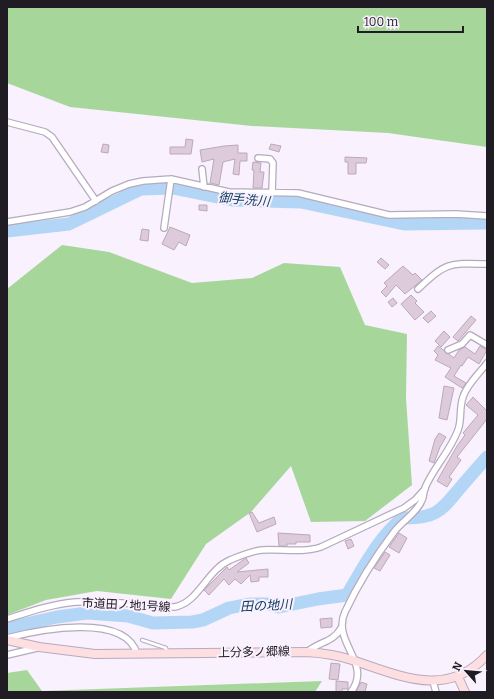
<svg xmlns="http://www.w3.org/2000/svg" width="494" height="699" viewBox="0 0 494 699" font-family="Bitter,'Noto Sans JP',serif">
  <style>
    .forest { fill: #a7d69b }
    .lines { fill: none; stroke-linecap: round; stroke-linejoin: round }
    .river { stroke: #b4d6f6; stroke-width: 13 }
    .building { fill: #ddcadb; stroke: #bba9ba }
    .lane-casing { stroke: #b6aabe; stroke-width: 4.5 }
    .street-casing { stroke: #b6aabe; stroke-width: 8 }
    .secondary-casing { stroke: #b6aabe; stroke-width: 10 }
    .lane { stroke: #fff; stroke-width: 2.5 }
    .street { stroke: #fff; stroke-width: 5.5 }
    .secondary { stroke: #fedfe1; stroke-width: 8 }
    .labels { text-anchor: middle; stroke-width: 4; stroke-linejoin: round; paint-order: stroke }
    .street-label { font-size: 12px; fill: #201c23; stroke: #f9f1fe }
    .water-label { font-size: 13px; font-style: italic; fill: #133e60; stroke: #f9f1fe }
  </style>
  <rect width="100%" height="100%" fill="#f9f1fe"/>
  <path class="forest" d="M7 7H487V147L388 133 252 126 70 107 7 83Z
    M62 245 109 252 192 283 252 278 284 263 340 267 365 325 407 334 406 398 412 485 365 521 311 522 291 466 251 512 206 544 171 599 97 591 46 600 7 615V289Z
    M27 670 42 691 322 681 315 692H7V673Z"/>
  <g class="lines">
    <path class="river" d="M7 231 69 224 141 189 173 188 232 200 301 202 404 224 487 223
      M7 628 57 617 87 613 128 616 153 623 192 622 203 620 229 608 249 604H268L279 607 318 599 347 595C362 570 380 535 403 518 441 519 443 507 466 481 473 473 480 465 487 457"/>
  </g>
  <path class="building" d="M186 139 193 140 191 154H170V147H185Z
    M103 144 109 145 108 153 101 152Z
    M271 144 281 146 279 152 269 149Z
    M238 145V153H247V161H240L239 175 233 174 235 159 223 162 219 185 210 183 214 159 202 162 200 150 224 146Z
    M345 157 367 158 366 163H356V174H348V162H345Z
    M253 162 261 163 260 172H264L262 188H253L254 170H252Z
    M199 205H207V211L199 210Z
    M170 227 190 235 186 246 179 242 174 250 162 244Z
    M142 229 149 230 148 241 140 240Z
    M381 258 389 265 385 269 377 262Z
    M403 266 413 275 415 273 422 280 405 294 396 285 386 297 381 292 387 286 384 283Z
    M411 295 417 301 415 303 424 312 415 320 401 304Z
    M393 298 397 303 392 307 388 302Z
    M431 311 436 316 428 323 423 318Z
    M471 316 476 320 458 341 453 337Z
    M444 331 450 337 441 347 435 341Z
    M438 346 454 358 459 350 465 347 475 354 480 346 487 350 479 364 468 357 462 366 461 365 454 376 466 383 462 388 445 377 451 368 435 360 438 355 434 351Z
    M444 386 454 388 447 420 439 418Z
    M473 397 487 411V419L457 457 461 460 449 477 452 479 447 487 437 481 457 446 465 435 463 433 478 415 466 405Z
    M439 433 446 437 440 447 434 463 429 461 435 439Z
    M252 512 259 523 274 517 276 524 257 532 249 513Z
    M278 533 310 535V542H296V544H287V546H279Z
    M399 533 407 538 399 553 389 547Z
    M351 539 354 546 348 549 345 541Z
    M385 552 390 555 380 571 374 568Z
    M246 558 249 563 237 572 268 569V577H259V581L251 582 250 575 241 584 235 579 229 585 224 579 209 595 204 590 227 567 229 570Z
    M332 618V627L321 628 320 619Z
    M331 663 340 664 338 680 329 679Z
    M336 681 348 682V689H342V692H336Z
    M361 682 367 684 365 692H356Z"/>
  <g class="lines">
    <g class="lane-casing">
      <path id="lane" d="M142 640 166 648 167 652"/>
    </g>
    <g class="street-casing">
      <path id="street" d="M7 122 45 132 52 137 96 201
        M258 158 270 159 273 163 272 192
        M202 169 204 187
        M7 222 70 212 85 207 112 191 129 184 143 181 171 179 229 192 298 193 389 215 456 214 487 216
        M164 228 171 179
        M418 289C447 262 448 263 487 264
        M448 350 462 344 470 335 487 345
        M7 619C29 612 52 604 76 602 108 600 142 605 175 607 199 602 207 570 230 560 240 556 251 551 262 550 281 549 303 553 321 547L404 508 415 500 425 489
        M7 638C38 630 125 612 137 654
        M307 652C318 642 334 642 341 628
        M7 655 37 648
        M434 685 436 692
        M351 692C373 663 331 642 345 612 358 584 375 557 394 532 402 521 417 513 422 500 424 497 423 492 425 488 433 468 450 452 458 430 462 420 459 408 463 397 467 384 479 374 487 363"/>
    </g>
    <g class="secondary-casing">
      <path id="secondary" d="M7 640 39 647 95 654 307 652C322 653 337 655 352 660 401 676 447 699 487 655
        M459 679 465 692"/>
    </g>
    <use href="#lane" class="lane"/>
    <use href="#street" class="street"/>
    <use href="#secondary" class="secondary"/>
  </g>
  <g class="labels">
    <g class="street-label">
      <text transform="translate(126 605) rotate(3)" y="4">市道田ノ地1号線</text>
      <text transform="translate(254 652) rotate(-1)" y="4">上分多ノ郷線</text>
    </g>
    <g class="water-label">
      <text transform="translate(244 199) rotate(5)" y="5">御手洗川</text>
      <text transform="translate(266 605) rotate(-3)" y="5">田の地川</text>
    </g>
  </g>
  <rect width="494" height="699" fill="none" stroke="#201c23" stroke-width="16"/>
  <g transform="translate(466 671) rotate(297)" stroke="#f9f1fe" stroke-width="3" paint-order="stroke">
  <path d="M0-3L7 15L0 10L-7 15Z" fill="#201c23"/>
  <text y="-6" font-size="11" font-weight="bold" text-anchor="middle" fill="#201c23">N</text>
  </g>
  <path d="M358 26v6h105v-6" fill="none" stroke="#201c23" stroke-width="2"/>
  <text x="364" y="26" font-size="12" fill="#201c23" stroke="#f9f1fe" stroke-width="3" paint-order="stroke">100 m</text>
</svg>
